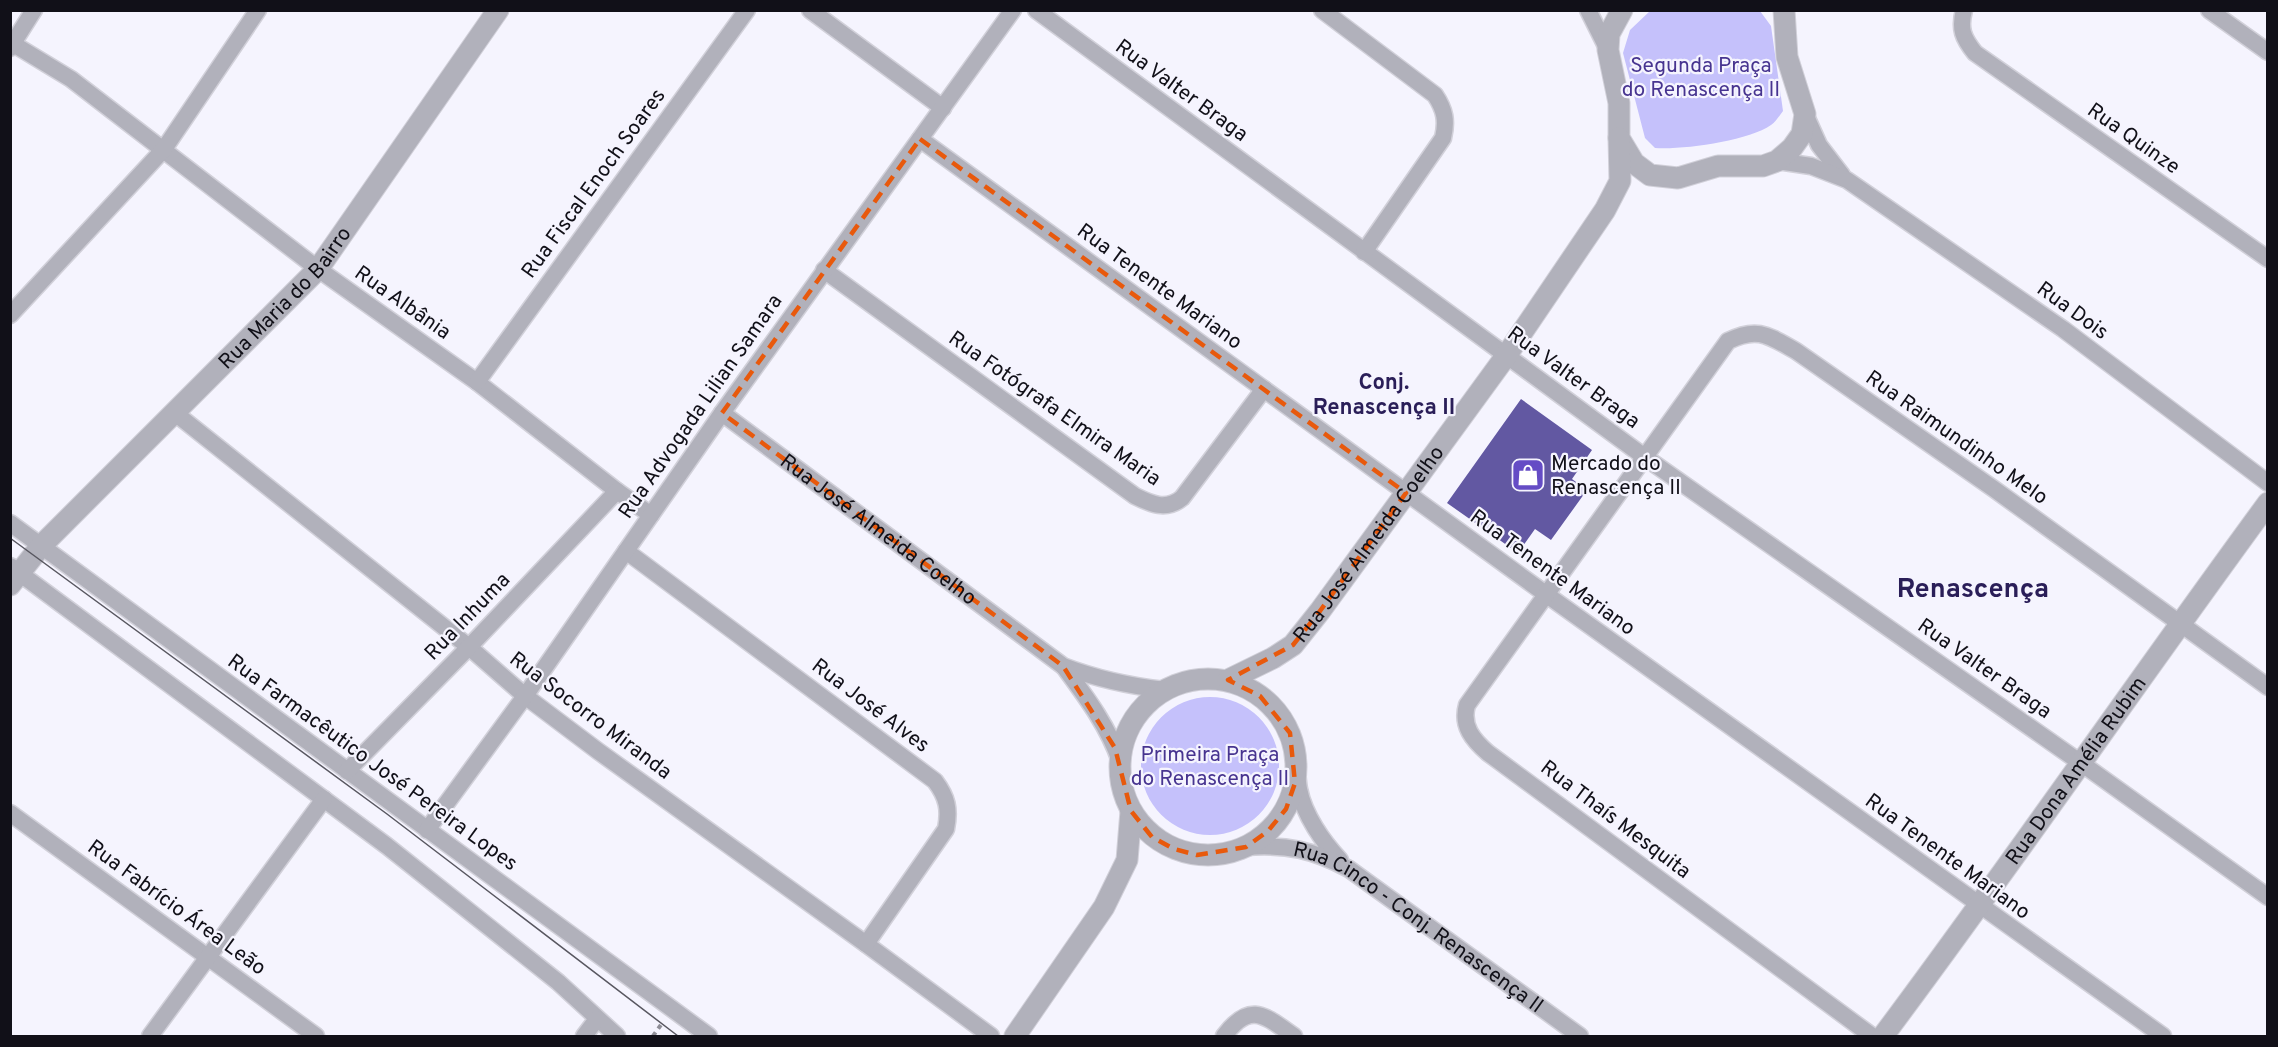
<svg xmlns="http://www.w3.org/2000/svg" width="2278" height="1047" viewBox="0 0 2278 1047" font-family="Overpass,sans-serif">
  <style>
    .green { fill: #c5c1fb }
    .building { fill: #6258a2 }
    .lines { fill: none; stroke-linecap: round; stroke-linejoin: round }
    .minor-casing { stroke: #d1d0d9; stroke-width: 19 }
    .tertiary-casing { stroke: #d1d0d9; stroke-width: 23 }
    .path { stroke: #8f8e97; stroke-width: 4; stroke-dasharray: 4.5 4.5; stroke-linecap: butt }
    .minor { stroke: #b1b1bb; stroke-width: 16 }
    .tertiary { stroke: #b1b1bb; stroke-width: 21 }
    .tram { stroke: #585760; stroke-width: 1.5 }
    .marked { fill: none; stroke: #e8590c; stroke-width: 4.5; stroke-dasharray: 12 8; stroke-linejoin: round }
    .labels { text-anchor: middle; stroke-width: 4.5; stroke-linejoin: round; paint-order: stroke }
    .park-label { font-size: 21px; fill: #473490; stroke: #f5f4fe }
    .street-label { font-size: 21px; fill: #111018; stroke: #f5f4fe }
    .poi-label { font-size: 21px; fill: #111018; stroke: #f5f4fe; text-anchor: start }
    .neighbourhood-label { font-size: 22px; font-weight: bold; fill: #2a1e58; stroke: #f5f4fe }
    .district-label { font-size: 27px; font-weight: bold; fill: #2a1e58; stroke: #f5f4fe }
  </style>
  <rect width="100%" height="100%" fill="#f5f4fe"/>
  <path class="green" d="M1650 11H1760L1771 26 1783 111C1779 116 1776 122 1771 125 1748 141 1683 150 1655 148L1645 138 1623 53 1630 30Z
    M1141 766a69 69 0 1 1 138 0a69 69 0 1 1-138 0Z"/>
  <path class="building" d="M1521 399 1592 450 1572 479 1587 490 1551 540 1535 529 1518 553 1447 503Z"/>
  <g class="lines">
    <g class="minor-casing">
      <g id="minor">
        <path d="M810 10 943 108"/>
        <path d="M1036 10 1646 458 2081 763 2268 897"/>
        <path d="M1322 10 1435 95C1445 110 1447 121 1443 138L1364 252"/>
        <path d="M1588 10 1608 50"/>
        <path d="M1964 10C1959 29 1963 38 1975 53L2268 259"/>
        <path d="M2209 10 2268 52"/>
        <path d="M10 42 71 79 318 269 477 382 617 491 651 515"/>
        <path d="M10 48 34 10"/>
        <path d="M1805 114 1819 145 1842 175"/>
        <path d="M920 139 1547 595 2163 1036"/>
        <path d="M1777 161 1811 166 1847 180 2063 329 2268 483"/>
        <path d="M824 270 1135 496C1151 504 1166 511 1182 498L1264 389"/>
        <path d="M10 315 164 149 258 10"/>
        <path d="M477 382 747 10"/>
        <path d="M175 413 469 647 525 696 598 751 866 944 991 1036"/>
        <path id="s1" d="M722 413 1063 666C1097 679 1130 686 1165 690"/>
        <path d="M10 523 709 1036"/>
        <path d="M626 551 935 781C947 797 950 809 946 829L866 944"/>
        <path d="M10 566 387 846 558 982 617 1036"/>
        <path d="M1064 667C1086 697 1108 726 1120 761"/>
        <path d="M1296 756C1297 767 1297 778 1299 789 1304 815 1323 842 1340 860"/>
        <path d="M347 771 469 647 617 491"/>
        <path d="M10 813 316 1036"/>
        <path d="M427 830 525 696 722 413 1013 10"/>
        <path id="s2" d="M1246 847C1287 844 1313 850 1349 869L1580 1036"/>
        <path d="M150 1036 324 799"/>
        <path d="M584 1036 597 1019"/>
        <path d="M1224 1036C1250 1001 1264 1015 1294 1036"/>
        <path d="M1872 1036 1488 753C1473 740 1461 726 1467 705L1728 341C1758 326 1769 336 1796 351L1994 489 2268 687"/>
      </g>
    </g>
    <g class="tertiary-casing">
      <g id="tertiary">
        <path d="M1622 10 1609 34 1608 50 1619 103V138L1634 163 1650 175 1678 178 1718 166H1763L1777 161 1792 148 1802 134 1805 114 1787 57 1784 10"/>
        <path id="s3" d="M10 585 41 546 318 269 498 10"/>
        <circle cx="1208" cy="767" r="88"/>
        <path id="s4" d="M1228 680 1273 658 1293 645 1320 611 1506 356 1605 210 1620 181 1619 138"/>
        <path d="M1015 1036 1104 907 1127 860 1131 811"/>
        <path id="s5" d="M1883 1036C2014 861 2138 680 2268 503"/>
      </g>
    </g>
    <path class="path" d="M653 1036 663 1022"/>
    <use href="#minor" class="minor"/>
    <use href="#tertiary" class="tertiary"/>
    <path class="tram" d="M10 538 387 814 678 1036"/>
  </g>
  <path class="marked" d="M920 139 1406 493 1320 611 1293 645 1228 680 1260 696 1290 733 1295 783 1286 809 1268 831 1246 847 1197 855 1174 849 1152 837 1131 811 1115 748 1063 666 722 413Z"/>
  <defs>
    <g id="shop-square" transform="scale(1.725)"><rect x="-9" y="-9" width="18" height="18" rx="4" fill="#654cc5" stroke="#f5f4fe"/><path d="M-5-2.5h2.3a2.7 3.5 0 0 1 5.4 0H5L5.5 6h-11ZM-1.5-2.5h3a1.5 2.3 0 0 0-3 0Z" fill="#fff"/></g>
  </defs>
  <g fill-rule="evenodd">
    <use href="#shop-square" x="1528" y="475"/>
  </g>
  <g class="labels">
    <g class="park-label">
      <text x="1701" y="72">Segunda Praça<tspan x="1701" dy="24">do Renascença II</tspan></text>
      <text x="1210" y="761">Primeira Praça<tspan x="1210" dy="24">do Renascença II</tspan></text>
    </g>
    <g class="street-label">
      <text transform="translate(1182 90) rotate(36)" y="7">Rua Valter Braga</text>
      <text transform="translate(2134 138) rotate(35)" y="7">Rua Quinze</text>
      <text transform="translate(593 183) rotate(-54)" y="7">Rua Fiscal Enoch Soares</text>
      <text transform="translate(1160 286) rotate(36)" y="7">Rua Tenente Mariano</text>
      <text dy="7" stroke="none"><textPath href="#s3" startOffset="398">Rua Maria do Bairro</textPath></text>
      <text transform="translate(403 302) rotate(35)" y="7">Rua Albânia</text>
      <text transform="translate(2073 310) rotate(36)" y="7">Rua Dois</text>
      <text transform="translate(1574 377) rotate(36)" y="7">Rua Valter Braga</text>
      <text transform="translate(700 406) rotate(-55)" y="7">Rua Advogada Lilian Samara</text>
      <text transform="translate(1055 408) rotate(35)" y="7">Rua Fotógrafa Elmira Maria</text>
      <text transform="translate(1957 437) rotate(35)" y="7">Rua Raimundinho Melo</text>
      <text dy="7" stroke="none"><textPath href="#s1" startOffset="195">Rua José Almeida Coelho</textPath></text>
      <text dy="7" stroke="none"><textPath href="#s4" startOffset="200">Rua José Almeida Coelho</textPath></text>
      <text transform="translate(1553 572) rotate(36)" y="7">Rua Tenente Mariano</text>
      <text transform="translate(467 616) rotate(-46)" y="7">Rua Inhuma</text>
      <text transform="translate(1985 668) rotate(35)" y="7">Rua Valter Braga</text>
      <text transform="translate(871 705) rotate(37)" y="7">Rua José Alves</text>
      <text transform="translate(591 715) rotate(37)" y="7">Rua Socorro Miranda</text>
      <text transform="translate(373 762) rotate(36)" y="7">Rua Farmacêutico José Pereira Lopes</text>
      <text dy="7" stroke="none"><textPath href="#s5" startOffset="328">Rua Dona Amélia Rubim</textPath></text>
      <text transform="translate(1616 819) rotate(37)" y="7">Rua Thaís Mesquita</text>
      <text transform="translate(1948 856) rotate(36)" y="7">Rua Tenente Mariano</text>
      <text transform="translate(177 907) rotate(36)" y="7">Rua Fabrício Área Leão</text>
      <text dy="7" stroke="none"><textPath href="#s2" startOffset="196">Rua Cinco - Conj. Renascença II</textPath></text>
    </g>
    <g class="poi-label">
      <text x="1551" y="470">Mercado do<tspan x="1551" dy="24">Renascença II</tspan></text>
    </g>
    <g class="neighbourhood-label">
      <text x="1384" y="389">Conj.<tspan x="1384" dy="25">Renascença II</tspan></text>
    </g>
    <g class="district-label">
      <text x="1973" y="597">Renascença</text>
    </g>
  </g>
  <rect width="2278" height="1047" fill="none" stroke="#111018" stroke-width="24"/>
</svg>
